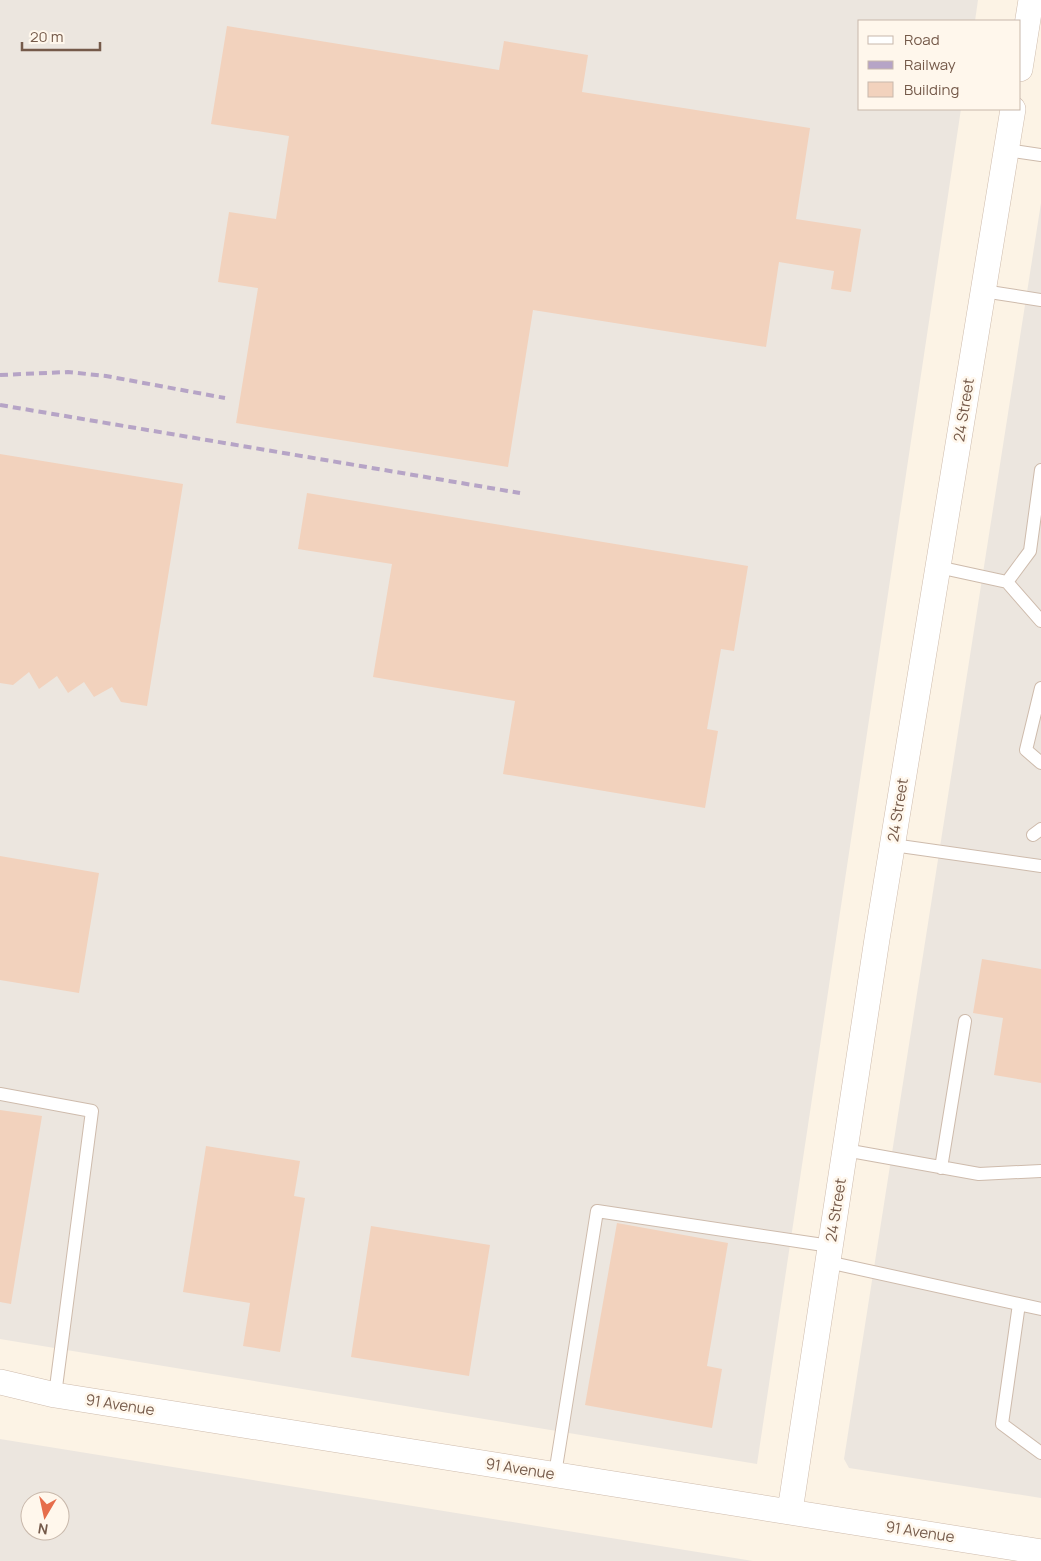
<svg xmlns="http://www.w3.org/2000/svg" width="1041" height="1561" viewBox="0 0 1041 1561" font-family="Manrope,sans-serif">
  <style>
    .industrial { fill: #ece6df; fill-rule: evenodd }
    .building { fill: #f2d2bd }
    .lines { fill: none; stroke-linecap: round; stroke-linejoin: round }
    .lane-casing { stroke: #cebbac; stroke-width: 14 }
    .street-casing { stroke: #cebbac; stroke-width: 26 }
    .lane { stroke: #fff; stroke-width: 12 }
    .street { stroke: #fff; stroke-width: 25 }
    .rail { stroke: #b6a4c6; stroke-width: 4; stroke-dasharray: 8 5; stroke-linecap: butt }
    .labels { text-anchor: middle; stroke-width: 5; stroke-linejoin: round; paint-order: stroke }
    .street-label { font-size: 15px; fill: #755a4a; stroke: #fff7ec }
  </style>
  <rect width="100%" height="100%" fill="#fcf3e5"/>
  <path class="industrial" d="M0 0H978L975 21H860V109H961L757 1464 0 1339Z
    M1041 203V1498L849 1468 844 1459Z
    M0 1439 753 1561H0ZM30 1501H60V1531H30Z"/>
  <path class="building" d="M227 26 499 70 504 41 588 55 582 92 810 128 796 219 861 229 851 292 831 289 834 271 779 262 766 347 533 310 508 467 236 423 258 288 218 282 229 212 276 219 289 136 211 124Z
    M0 454 183 484 147 706 121 702 112 687 94 697 84 682 68 693 57 676 39 689 29 672 13 685 0 683Z
    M307 493 748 566 734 651 721 649 707 729 718 731 705 808 503 774 515 701 373 677 392 564 298 549Z
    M0 856 99 873 79 993 0 980Z
    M982 959 1041 969V1083L994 1075 1003 1018 973 1013Z
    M0 1110 42 1116 11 1304 0 1302Z
    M206 1146 300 1161 294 1196 305 1198 280 1352 243 1346 250 1303 183 1292Z
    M617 1223 728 1243 707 1366 722 1369 712 1428 585 1405Z
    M371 1226 490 1245 469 1376 351 1357Z"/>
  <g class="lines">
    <g class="lane-casing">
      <path id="lane" d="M1007 150 1041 155
        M983 291 1041 300
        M938 567 1007 582 1041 621
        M1007 582 1030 551 1041 470
        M1041 688 1026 750 1041 763
        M1033 835 1041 829
        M893 845 1041 866
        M0 1094 92 1111 55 1395
        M845 1150 979 1174 1041 1171
        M941 1168 965 1021
        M828 1262 1041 1309
        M1019 1304 1002 1424 1041 1453
        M555 1474 597 1211 830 1246"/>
    </g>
    <g class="street-casing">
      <path id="street" d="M1020 69 1031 0
        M0 1382 55 1395 1041 1552
        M790 1511 877 939 1013 109"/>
    </g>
    <use href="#lane" class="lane"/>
    <use href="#street" class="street"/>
    <path class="rail" d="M0 375 68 372 106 376 225 398
      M0 405 520 493"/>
  </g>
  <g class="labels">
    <g class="street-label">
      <text transform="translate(964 410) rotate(-81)" y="5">24 Street</text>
      <text transform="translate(898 810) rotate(-81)" y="5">24 Street</text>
      <text transform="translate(836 1210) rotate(-81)" y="5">24 Street</text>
      <text transform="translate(120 1405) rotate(9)" y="5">91 Avenue</text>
      <text transform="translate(520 1469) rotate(9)" y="5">91 Avenue</text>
      <text transform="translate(920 1532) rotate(9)" y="5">91 Avenue</text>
    </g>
  </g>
  <rect x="858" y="20" width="162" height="90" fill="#fff7ec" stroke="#c8b8ab"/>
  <rect x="868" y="36" width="25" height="8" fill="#ffffff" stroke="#c8b8ab"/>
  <text x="904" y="45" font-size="15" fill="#755a4a">Road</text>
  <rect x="868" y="61" width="25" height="8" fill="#b6a4c6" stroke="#c8b8ab"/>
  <text x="904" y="70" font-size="15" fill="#755a4a">Railway</text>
  <rect x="868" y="82" width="25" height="15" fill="#f2d2bd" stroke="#c8b8ab"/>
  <text x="904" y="95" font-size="15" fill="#755a4a">Building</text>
  <g transform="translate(45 1516) rotate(189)"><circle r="24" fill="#fff7ec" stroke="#c8b8ab"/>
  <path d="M0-4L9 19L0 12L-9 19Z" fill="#e66d4b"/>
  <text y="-8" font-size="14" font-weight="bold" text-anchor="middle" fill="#755a4a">N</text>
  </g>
  <path d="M22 42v8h78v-8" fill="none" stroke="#755a4a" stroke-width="2.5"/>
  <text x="30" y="42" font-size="15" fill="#755a4a" stroke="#fff7ec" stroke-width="4" paint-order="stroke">20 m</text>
</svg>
